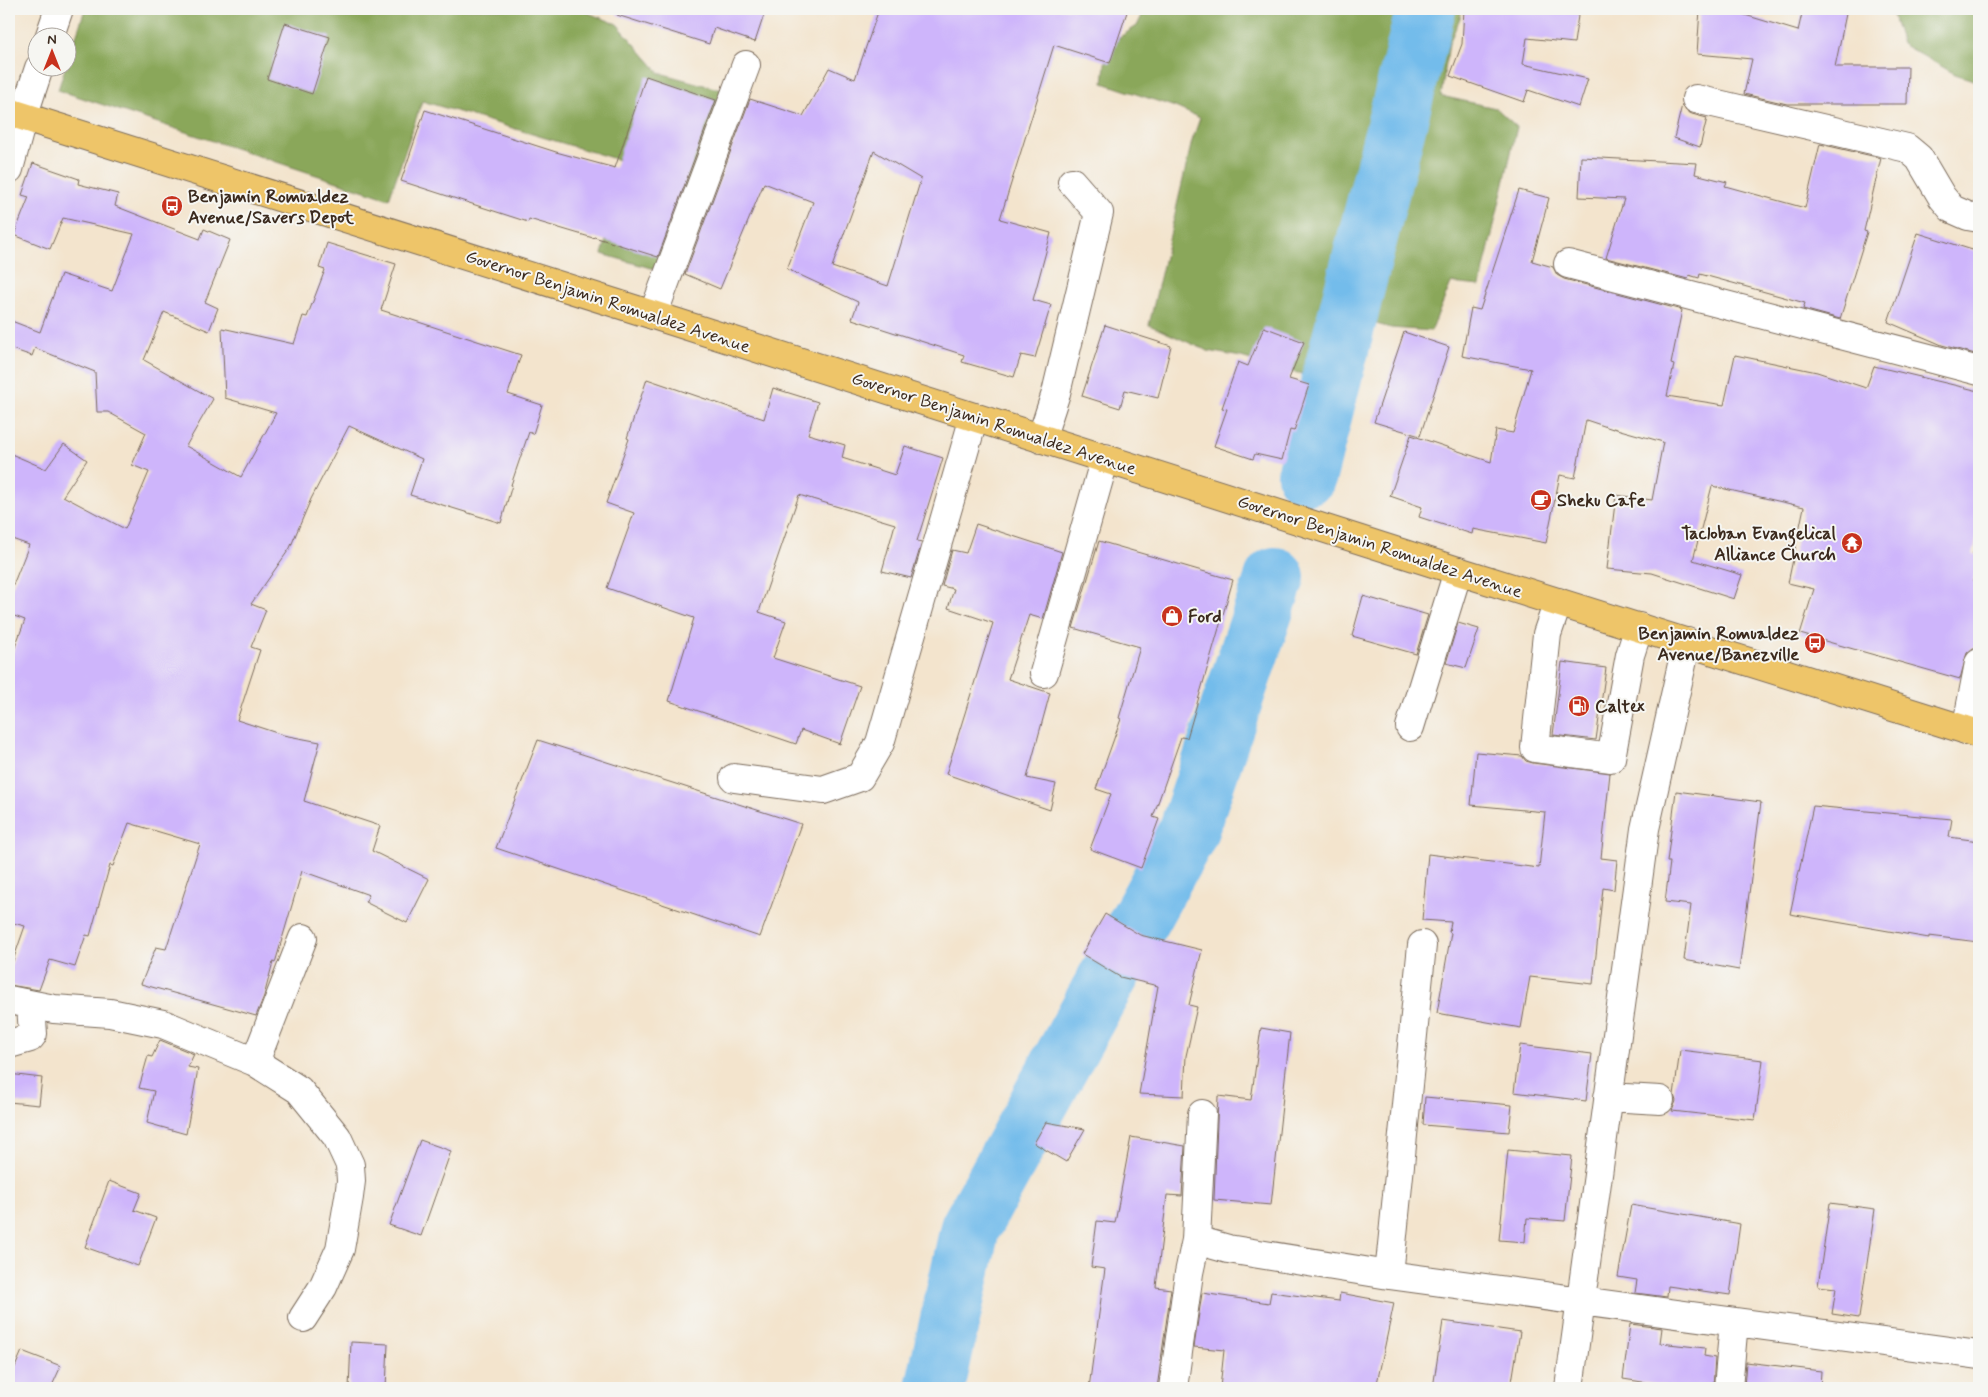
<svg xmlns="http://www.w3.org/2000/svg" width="1988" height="1397" viewBox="0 0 1988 1397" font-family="Mynerve,sans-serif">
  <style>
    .forest { fill: #8aa75a; stroke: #62683c }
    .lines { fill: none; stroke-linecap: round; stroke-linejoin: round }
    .stream { stroke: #73bceb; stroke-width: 10 }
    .river { stroke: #73bceb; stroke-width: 60 }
    .building { fill: #ceb5fb; fill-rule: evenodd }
    .minor-casing { stroke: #7b6b5b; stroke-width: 30 }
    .major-casing { stroke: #7b6b5b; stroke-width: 30 }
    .minor { stroke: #fff; stroke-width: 28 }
    .major { stroke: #eec569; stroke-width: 28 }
    .labels { text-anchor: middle; stroke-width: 4; stroke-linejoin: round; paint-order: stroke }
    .poi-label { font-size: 18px; font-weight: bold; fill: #3b2a1e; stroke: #f6f6f2; text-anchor: start }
    .street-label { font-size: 18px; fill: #3b2a1e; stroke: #f6f6f2 }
  </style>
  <rect width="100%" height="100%" fill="#f6f6f2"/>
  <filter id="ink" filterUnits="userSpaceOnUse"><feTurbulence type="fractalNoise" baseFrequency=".02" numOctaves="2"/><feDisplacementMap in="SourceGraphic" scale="10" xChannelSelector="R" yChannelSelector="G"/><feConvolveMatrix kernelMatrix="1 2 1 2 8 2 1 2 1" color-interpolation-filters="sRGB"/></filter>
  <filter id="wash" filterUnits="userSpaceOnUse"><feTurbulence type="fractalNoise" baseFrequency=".0096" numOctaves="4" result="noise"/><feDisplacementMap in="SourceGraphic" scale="20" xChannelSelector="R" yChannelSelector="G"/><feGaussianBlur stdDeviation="1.12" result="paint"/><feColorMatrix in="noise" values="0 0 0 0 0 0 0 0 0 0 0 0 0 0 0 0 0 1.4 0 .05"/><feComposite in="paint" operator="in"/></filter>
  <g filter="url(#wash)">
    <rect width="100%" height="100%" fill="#f3e4cd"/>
    <path class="forest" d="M85 9H578L617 24 660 73 722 90 661 271 602 254 629 163 422 101 389 199 58 90 65 68H68V61Z
      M1145 9H1462L1460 18 1449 43 1441 96 1496 108 1517 127 1480 286 1451 283 1431 331 1391 328 1325 310 1305 374 1292 372 1241 357 1208 351 1149 325 1192 141 1200 118 1175 107 1103 83 1107 45 1137 26Z
      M1891 9H1979V82L1955 74 1902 44Z"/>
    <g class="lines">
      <path class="stream" d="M1306 481 1307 475
        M1275 577 1277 575"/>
      <path class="river" d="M1307 475 1426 9
        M935 1388 970 1228 1188 832 1275 577"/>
    </g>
    <g id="blocks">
      <path class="building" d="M618 9H766L755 42 714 28 709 44 617 15Z
        M879 9H1128L1110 63 1054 45 1000 219 1051 233 1033 300 1051 305 1035 358 1021 355 1014 377 962 362 964 355 852 319 858 302 787 269 813 202 764 183 720 289 685 274 750 99 803 116 829 68 855 79ZM874 151 921 179 888 286 832 267Z
        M1464 9H1579L1574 43 1527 38 1523 64 1588 79 1579 107 1528 90 1524 102 1450 76 1462 44Z
        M1700 9H1725L1798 31 1803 9H1847L1835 67H1908L1907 104H1787L1744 94 1752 59 1697 54Z
        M285 23 330 37 312 94 267 79Z
        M646 76 716 100 658 257 594 237 593 238 529 219 528 222 401 181 425 110 556 152 615 168Z
        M1682 105 1686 111 1692 114 1707 118 1700 147 1674 138Z
        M1820 144 1881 158 1864 231 1867 232 1840 319 1803 309 1805 303 1700 274 1699 278 1689 275 1688 279 1606 258 1624 199 1579 197 1581 157 1697 163 1695 174 1727 182 1725 186 1805 208Z
        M33 163 79 179 78 184 118 194 115 206 169 227 200 239 204 229 230 240 205 302 218 308 209 331 164 312 144 360 213 399 186 446 241 477 276 413 225 398 222 328 294 344 303 316 307 317 325 270 319 268 327 243 396 264 381 310 521 355 508 394 542 405 533 434 529 432 511 485H512L501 523 410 495 422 459 349 426 311 499 290 548 251 604 266 610 251 647 260 650 237 720 283 735 320 742 304 801 380 826 372 851 429 879 407 923 365 902 369 895 302 871 275 963 273 962 264 996 256 1016 141 984 156 947 166 949 200 844 129 823 113 866 110 865 90 936 86 935 75 967 50 960 39 990 9 985V972L25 926 9 922V663L25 620 9 614V595L29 545 9 538V453L46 469 64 444 87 460 63 496 125 529 149 472 132 465 146 433 108 412H97L95 372 35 348 32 356 9 348V320L40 332 61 274 112 291 134 234 63 218 50 249 14 235 29 197 22 195Z
        M1519 190 1549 198 1532 261 1553 267 1557 275 1564 279 1682 310 1671 364 1674 365 1667 396 1724 405 1735 355 1817 372 1866 388 1874 366 1979 391V525L1973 554 1979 555 1973 581 1979 582V648H1973L1967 653 1960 679 1800 634 1814 589 1788 583 1804 507 1712 486 1693 560 1742 575 1734 599 1652 573 1607 569 1616 495 1652 500 1663 442 1613 428V429L1586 420 1575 478 1560 475 1546 543 1473 529 1472 534 1419 517 1422 507 1390 496 1411 435 1491 462 1496 430 1513 433 1531 369 1462 356 1471 308 1480 310Z
        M1918 233 1979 252V355L1942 345 1888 322Z
        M1105 325 1171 346 1158 398 1125 390 1120 408 1082 396Z
        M1264 327 1304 342 1289 379 1309 385 1294 431 1290 430 1282 460 1255 454 1253 459 1214 446 1227 409 1222 408 1238 362 1248 366Z
        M1404 332 1449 347 1420 436 1374 422Z
        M647 379 764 419 773 388 818 402 808 434 845 445 842 458 895 475 905 446 943 458 917 541 922 542 911 578 882 571 895 524 799 495 759 612 786 621 773 658 860 686 840 744 801 730 796 744 669 701 694 618 607 588 634 513 606 503 629 439 627 438Z
        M976 524 1062 552 1043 619 1029 615 1008 679 1050 693 1027 778 1056 784 1050 810 946 774 993 623 948 608 954 589 942 586 952 550 966 553Z
        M1099 541 1233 580 1187 738 1181 737 1153 817 1159 819 1141 868 1090 849 1111 794 1096 789 1121 719 1119 718 1140 647 1073 628Z
        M1363 596 1428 615 1416 654 1352 636Z
        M1458 623 1479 629 1466 668 1446 663Z
        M1562 662 1606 668 1596 740 1553 735Z
        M538 740 801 824 760 937 496 848Z
        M1476 752 1522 756 1526 761 1533 763 1610 773 1601 858 1617 860 1614 890 1603 888 1593 984 1530 977 1521 1028 1437 1013 1451 933 1449 932 1451 922 1422 920 1428 854 1539 868 1545 812 1471 805Z
        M1676 791 1761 802 1739 970 1684 960 1691 905 1665 902 1670 862H1667Z
        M1813 806 1952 819 1949 837 1979 841V942L1929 936V938L1790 914Z
        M1105 914 1140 935 1202 950 1189 1005 1197 1007 1186 1056 1184 1096 1139 1094 1158 986 1120 977 1082 954Z
        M1261 1028 1290 1033 1271 1205 1214 1200 1218 1096 1251 1100Z
        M160 1040 194 1054 188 1067 198 1069 186 1134 147 1123 154 1091 139 1088 148 1056 152 1057Z
        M1520 1045 1592 1054 1586 1101 1514 1092Z
        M1680 1050 1763 1060 1755 1120 1672 1111 1676 1101 1674 1095Z
        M9 1074 42 1078 39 1105 9 1102Z
        M1425 1097 1512 1105 1509 1132 1423 1125Z
        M1046 1122 1085 1129 1066 1162 1034 1143Z
        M1131 1137 1185 1146 1182 1196 1167 1195 1156 1287 1171 1289 1157 1388H1089L1105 1269 1091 1267 1097 1221 1115 1223Z
        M420 1140 451 1151 421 1236 389 1225Z
        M1508 1150 1572 1156 1565 1221 1527 1218 1525 1242 1499 1240Z
        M109 1181 141 1193 134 1210 156 1218 138 1266 85 1247Z
        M1830 1203 1875 1209 1859 1318 1832 1314 1836 1288 1818 1286Z
        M1631 1205 1740 1224 1730 1295 1668 1286 1667 1297 1635 1293 1637 1280 1618 1277Z
        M1271 1292 1339 1301 1340 1293 1394 1303 1376 1388H1220L1224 1350 1194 1347 1202 1293 1269 1303Z
        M1443 1321 1520 1332 1511 1388H1433Z
        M1630 1324 1662 1328 1660 1343 1705 1348 1704 1356 1715 1358 1713 1388H1681L1623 1379Z
        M351 1342 388 1344 386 1388H349Z
        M22 1351 61 1366 51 1388H9V1381Z
        M1746 1362 1821 1371 1820 1388H1744Z"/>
    </g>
  </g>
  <g filter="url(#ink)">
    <use href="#blocks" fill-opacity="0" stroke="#7b6b5b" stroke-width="1"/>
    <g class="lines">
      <g class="minor-casing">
        <path id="minor" d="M49 38 59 9
          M1696 99 1907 148 1919 158 1942 197 1952 209 1968 216 1979 218
          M9 169 23 117 39 68
          M1568 264 1979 371
          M653 315 746 65
          M1041 439 1056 393 1099 213 1072 182
          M1558 602 1547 634 1535 748 1611 758 1630 655 1639 627
          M1044 673 1105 458
          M1410 727 1458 571
          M1966 730 1979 663
          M734 778 823 790 860 777 880 743 974 417
          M9 1000 54 1009 110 1013 163 1024 255 1062 299 1090 337 1137 350 1165 351 1181 349 1197 340 1249 323 1287 303 1318
          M9 1044 30 1038 33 1034 31 1005
          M255 1062 303 938
          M1608 1097 1660 1100
          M1196 1240 1202 1114
          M1389 1275 1422 945
          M1173 1388 1189 1273 1196 1240 1228 1249 1389 1275 1979 1355
          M1569 1388 1645 829 1687 642
          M1728 1388 1734 1322"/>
      </g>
      <g class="major-casing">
        <path id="major" d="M9 112 653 315 1458 571 1979 734"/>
      </g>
      <use href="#minor" class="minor"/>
      <use href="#major" class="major"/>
    </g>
  </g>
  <defs>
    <g id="bus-disc" transform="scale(1.125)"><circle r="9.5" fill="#c8321e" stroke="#f6f6f2"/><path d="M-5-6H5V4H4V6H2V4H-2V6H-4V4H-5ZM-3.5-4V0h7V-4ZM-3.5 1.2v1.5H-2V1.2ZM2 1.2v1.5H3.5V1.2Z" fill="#fff"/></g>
    <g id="cafe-disc" transform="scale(1.125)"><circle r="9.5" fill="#c8321e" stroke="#f6f6f2"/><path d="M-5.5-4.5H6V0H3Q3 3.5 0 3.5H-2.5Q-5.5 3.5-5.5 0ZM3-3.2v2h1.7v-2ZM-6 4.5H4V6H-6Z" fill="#fff"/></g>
    <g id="temple-disc" transform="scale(1.125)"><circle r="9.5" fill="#c8321e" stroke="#f6f6f2"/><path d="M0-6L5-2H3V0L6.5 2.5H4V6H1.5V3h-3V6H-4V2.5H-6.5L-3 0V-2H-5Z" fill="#fff"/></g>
    <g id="shop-disc" transform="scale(1.125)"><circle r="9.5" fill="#c8321e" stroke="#f6f6f2"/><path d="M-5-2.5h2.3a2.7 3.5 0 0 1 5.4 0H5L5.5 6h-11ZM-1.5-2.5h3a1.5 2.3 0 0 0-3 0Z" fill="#fff"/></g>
    <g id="fuel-disc" transform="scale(1.125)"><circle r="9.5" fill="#c8321e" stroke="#f6f6f2"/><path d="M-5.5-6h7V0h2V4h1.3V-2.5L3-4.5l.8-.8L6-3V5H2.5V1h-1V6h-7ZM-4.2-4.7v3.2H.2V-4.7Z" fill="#fff"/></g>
  </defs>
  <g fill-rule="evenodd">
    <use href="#bus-disc" x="172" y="206"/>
    <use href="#cafe-disc" x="1541" y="500"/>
    <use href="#temple-disc" x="1852" y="543"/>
    <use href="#shop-disc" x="1172" y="616"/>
    <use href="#bus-disc" x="1815" y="643"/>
    <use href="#fuel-disc" x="1579" y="706"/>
  </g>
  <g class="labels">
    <g class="poi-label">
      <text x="188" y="202">Benjamin Romualdez<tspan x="188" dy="21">Avenue/Savers Depot</tspan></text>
      <text x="1557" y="506">Sheku Cafe</text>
      <text x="1836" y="539" text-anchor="end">Tacloban Evangelical<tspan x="1836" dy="21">Alliance Church</tspan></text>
      <text x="1188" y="622">Ford</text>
      <text x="1799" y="639" text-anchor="end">Benjamin Romualdez<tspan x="1799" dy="21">Avenue/Banezville</tspan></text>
      <text x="1595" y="712">Caltex</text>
    </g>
    <g class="street-label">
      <text transform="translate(608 301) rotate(18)" y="6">Governor Benjamin Romualdez Avenue</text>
      <text transform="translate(994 423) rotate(18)" y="6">Governor Benjamin Romualdez Avenue</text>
      <text transform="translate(1380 546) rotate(18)" y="6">Governor Benjamin Romualdez Avenue</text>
    </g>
  </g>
  <rect width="1988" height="1397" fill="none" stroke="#f6f6f2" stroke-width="30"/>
  <g transform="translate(52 52)"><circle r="24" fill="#f6f6f2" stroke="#aba49d"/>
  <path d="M0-4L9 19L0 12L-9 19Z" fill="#c8321e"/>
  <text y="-8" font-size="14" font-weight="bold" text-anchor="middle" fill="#3b2a1e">N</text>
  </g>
</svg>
